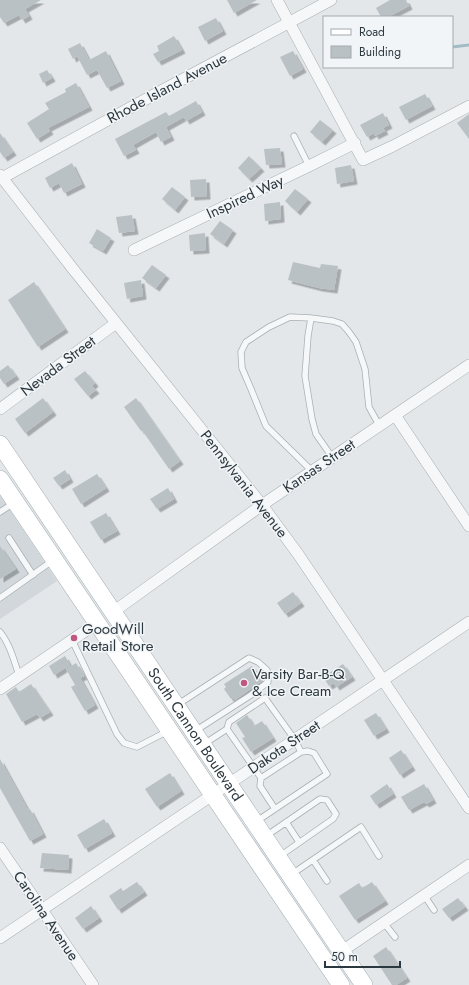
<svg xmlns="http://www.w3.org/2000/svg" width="469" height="985" viewBox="0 0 469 985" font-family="Jost,sans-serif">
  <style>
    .built { fill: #d1d7db }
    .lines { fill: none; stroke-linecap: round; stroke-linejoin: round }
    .stream { stroke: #a2bcc5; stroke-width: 3 }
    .building { fill: #bac1c5; filter: url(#shadow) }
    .lane-casing { stroke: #a8afb3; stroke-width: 7 }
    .street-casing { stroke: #a8afb3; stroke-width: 12 }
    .primary-casing { stroke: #a3aeb3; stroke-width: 18 }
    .lane { stroke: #f5f7f8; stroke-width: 5.5 }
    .street { stroke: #f5f7f8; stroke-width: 11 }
    .primary { stroke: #fff; stroke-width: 17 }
    .poi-dot { fill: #bf5782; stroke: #f2f5f7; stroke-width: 1.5 }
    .labels { text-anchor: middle; stroke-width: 3; stroke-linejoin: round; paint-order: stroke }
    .street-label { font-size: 15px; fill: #2c383f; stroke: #f2f5f7 }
    .poi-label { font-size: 15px; fill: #2c383f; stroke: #f2f5f7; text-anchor: start }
  </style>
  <defs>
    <filter id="shadow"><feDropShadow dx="3.5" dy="3.5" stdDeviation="0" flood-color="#0004"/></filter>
  </defs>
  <rect width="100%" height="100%" fill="#e3e7e9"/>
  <path class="built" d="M0 495 57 581 0 619Z"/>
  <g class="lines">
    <path class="stream" d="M452 47 469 45"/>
  </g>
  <path class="building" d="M0 0H41L25 9 29 16 22 20 19 15 4 23 0 17Z
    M227 0H257L234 13Z
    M390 0H406L409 6 388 17H381L376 8Z
    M216 18 223 31 205 41 198 27Z
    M174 36 182 50 158 62 153 54 159 51 157 46Z
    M80 43 89 60 106 51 121 81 107 88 97 70 87 75 77 56 73 59 68 49Z
    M293 51 303 69 290 76 280 57Z
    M47 70 52 78 43 83 39 74Z
    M76 83 89 107 48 128 50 131 37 139 27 123 49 109 45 103 66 92 65 89Z
    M425 94 432 106 406 120 399 107Z
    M196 101 202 112 186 121 184 117 166 127 171 137 161 142 156 132 133 145 136 150 124 156 115 139 166 112 169 116Z
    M383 113 389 125 383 128 385 131 375 136 374 133 367 137 360 125Z
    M469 114V139L457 123Z
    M320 120 333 130 322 142 310 132Z
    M0 133 13 152 4 158 0 152Z
    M280 148 282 164 266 165 264 149Z
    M249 156 261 168 249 179 238 168Z
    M72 163 82 184 64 193 59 183 50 188 45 178Z
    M351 165 354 181 337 184 335 168Z
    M206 179 207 196 191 197 190 180Z
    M172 187 185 197 175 210 162 199Z
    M295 189 308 199 297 212 285 201Z
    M280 202 281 219 265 221 264 204Z
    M132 215 135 231 119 233 116 217Z
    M220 221 233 230 224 244 210 234Z
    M97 229 111 238 103 251 89 243Z
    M205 233 206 250 190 251 189 235Z
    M293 262 320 268 321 264 338 266 334 290 319 288 288 280Z
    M152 265 166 275 156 288 142 278Z
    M141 280 143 296 127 299 124 283Z
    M34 282 65 329 38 347 8 300Z
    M8 365 16 376 4 384 0 378V371Z
    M85 371 95 383 92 386 96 390 88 396 74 379Z
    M43 398 53 412 25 433 15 419Z
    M136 398 180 461 169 469 142 430 141 431 124 407Z
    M65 470 70 479 59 486 53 478Z
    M97 474 106 488 81 504 72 489Z
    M168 488 174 499 157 509 150 499Z
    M106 513 117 531 101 540 90 522Z
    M0 546 16 569 0 579Z
    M293 592 301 603 285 614 277 603Z
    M65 656 70 665 54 675 49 666Z
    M76 663 84 676 80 678 95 705 85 711 71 687 75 685 66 669Z
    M343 664 352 677 336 687 334 683 329 686 323 677Z
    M252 666 262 681 235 700 233 697 231 699 224 689 226 687 224 684Z
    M31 684 50 712 40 718 37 714 22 722 6 694 16 687 19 692Z
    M376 713 386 729 374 736 364 720Z
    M247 715 254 726 262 721 273 738 251 752 242 738 245 737 236 723Z
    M401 750 412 767 400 775 389 758Z
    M0 759 28 810 30 809 43 834 30 841 0 788Z
    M170 773 181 791 157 807 145 789Z
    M387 784 393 794 376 805 370 796Z
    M424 784 433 800 426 804 424 802 409 810 401 797Z
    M104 819 112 833 85 849 77 835Z
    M42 853 69 855 68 870 40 868Z
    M137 882 144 892 118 910 109 896 121 888 123 891Z
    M372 882 385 901 355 920 339 896 359 883 362 888Z
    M458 898 465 907 449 918 442 909Z
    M91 906 99 918 83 929 75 918Z
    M386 947 407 978 396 985H392L373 956Z"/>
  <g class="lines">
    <g class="lane-casing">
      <path id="lane" d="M294 136 309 166
        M311 318 308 336 305 376 312 419 316 434 332 457
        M312 471 266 426 251 389 242 368 241 352 246 342 269 327 290 317 311 318 333 321 342 324 349 332 356 342 365 369 369 407 379 425
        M0 512 15 502
        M9 538 33 575
        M0 598 52 561
        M0 632C10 644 14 661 19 675
        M72 640 117 734 124 743 137 747 168 731
        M177 705 249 658 258 662 267 670 268 682 251 695 195 731
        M227 729 229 722 265 698 295 740 301 752
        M204 744 227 729 261 778
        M257 821 327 774 314 753 308 751 301 752 261 778 260 786 275 809
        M286 822 299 842
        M266 836 320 799 327 800 336 814 333 819 280 856
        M313 860 327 881
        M292 874 361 827 379 856
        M424 895 434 910
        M384 923 395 937"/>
    </g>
    <g class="street-casing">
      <path id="street" d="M277 0 363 160 393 146 469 106
        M0 175 73 269 262 505 298 554 469 808
        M2 178 159 92 331 0
        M134 250 309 166 355 143
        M0 409 116 323
        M395 415 469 526
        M113 612 262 505 469 365
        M0 689 97 623
        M0 848 93 985
        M0 938 469 622
        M342 951 469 865"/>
    </g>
    <g class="primary-casing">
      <g id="primary">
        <path id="s1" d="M0 444 364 985"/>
        <path d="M0 479 341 985"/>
      </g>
    </g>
    <use href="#lane" class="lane"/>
    <use href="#street" class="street"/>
    <use href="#primary" class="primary"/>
  </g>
  <g class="poi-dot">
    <circle cx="74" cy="638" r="4"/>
    <circle cx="244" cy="683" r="4"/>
  </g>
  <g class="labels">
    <g class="street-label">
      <text transform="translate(167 88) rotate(-28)" y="5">Rhode Island Avenue</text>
      <text transform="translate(245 197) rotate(-25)" y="5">Inspired Way</text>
      <text transform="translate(58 366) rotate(-37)" y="5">Nevada Street</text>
      <text transform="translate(319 466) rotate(-34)" y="5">Kansas Street</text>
      <text transform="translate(244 484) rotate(52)" y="5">Pennsylvania Avenue</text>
      <text dy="5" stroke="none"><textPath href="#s1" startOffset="350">South Cannon Boulevard</textPath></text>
      <text transform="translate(284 747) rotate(-34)" y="5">Dakota Street</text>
      <text transform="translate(46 916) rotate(56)" y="5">Carolina Avenue</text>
    </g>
    <g class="poi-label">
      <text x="82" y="634">GoodWill<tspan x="82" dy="17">Retail Store</tspan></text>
      <text x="252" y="679">Varsity Bar-B-Q<tspan x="252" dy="17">&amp; Ice Cream</tspan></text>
    </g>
  </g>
  <rect x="323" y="16" width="130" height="52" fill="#f2f5f7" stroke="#a3a9ad"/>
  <rect x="331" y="29" width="20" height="6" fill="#ffffff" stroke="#a3a9ad"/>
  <text x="359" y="36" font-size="12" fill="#2c383f">Road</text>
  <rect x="331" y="46" width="20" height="12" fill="#bac1c5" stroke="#a3a9ad"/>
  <text x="359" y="56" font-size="12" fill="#2c383f">Building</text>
  <path d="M325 961v6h75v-6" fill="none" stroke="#2c383f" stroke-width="2"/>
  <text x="331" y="961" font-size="12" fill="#2c383f" stroke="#f2f5f7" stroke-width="3" paint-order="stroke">50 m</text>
</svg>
